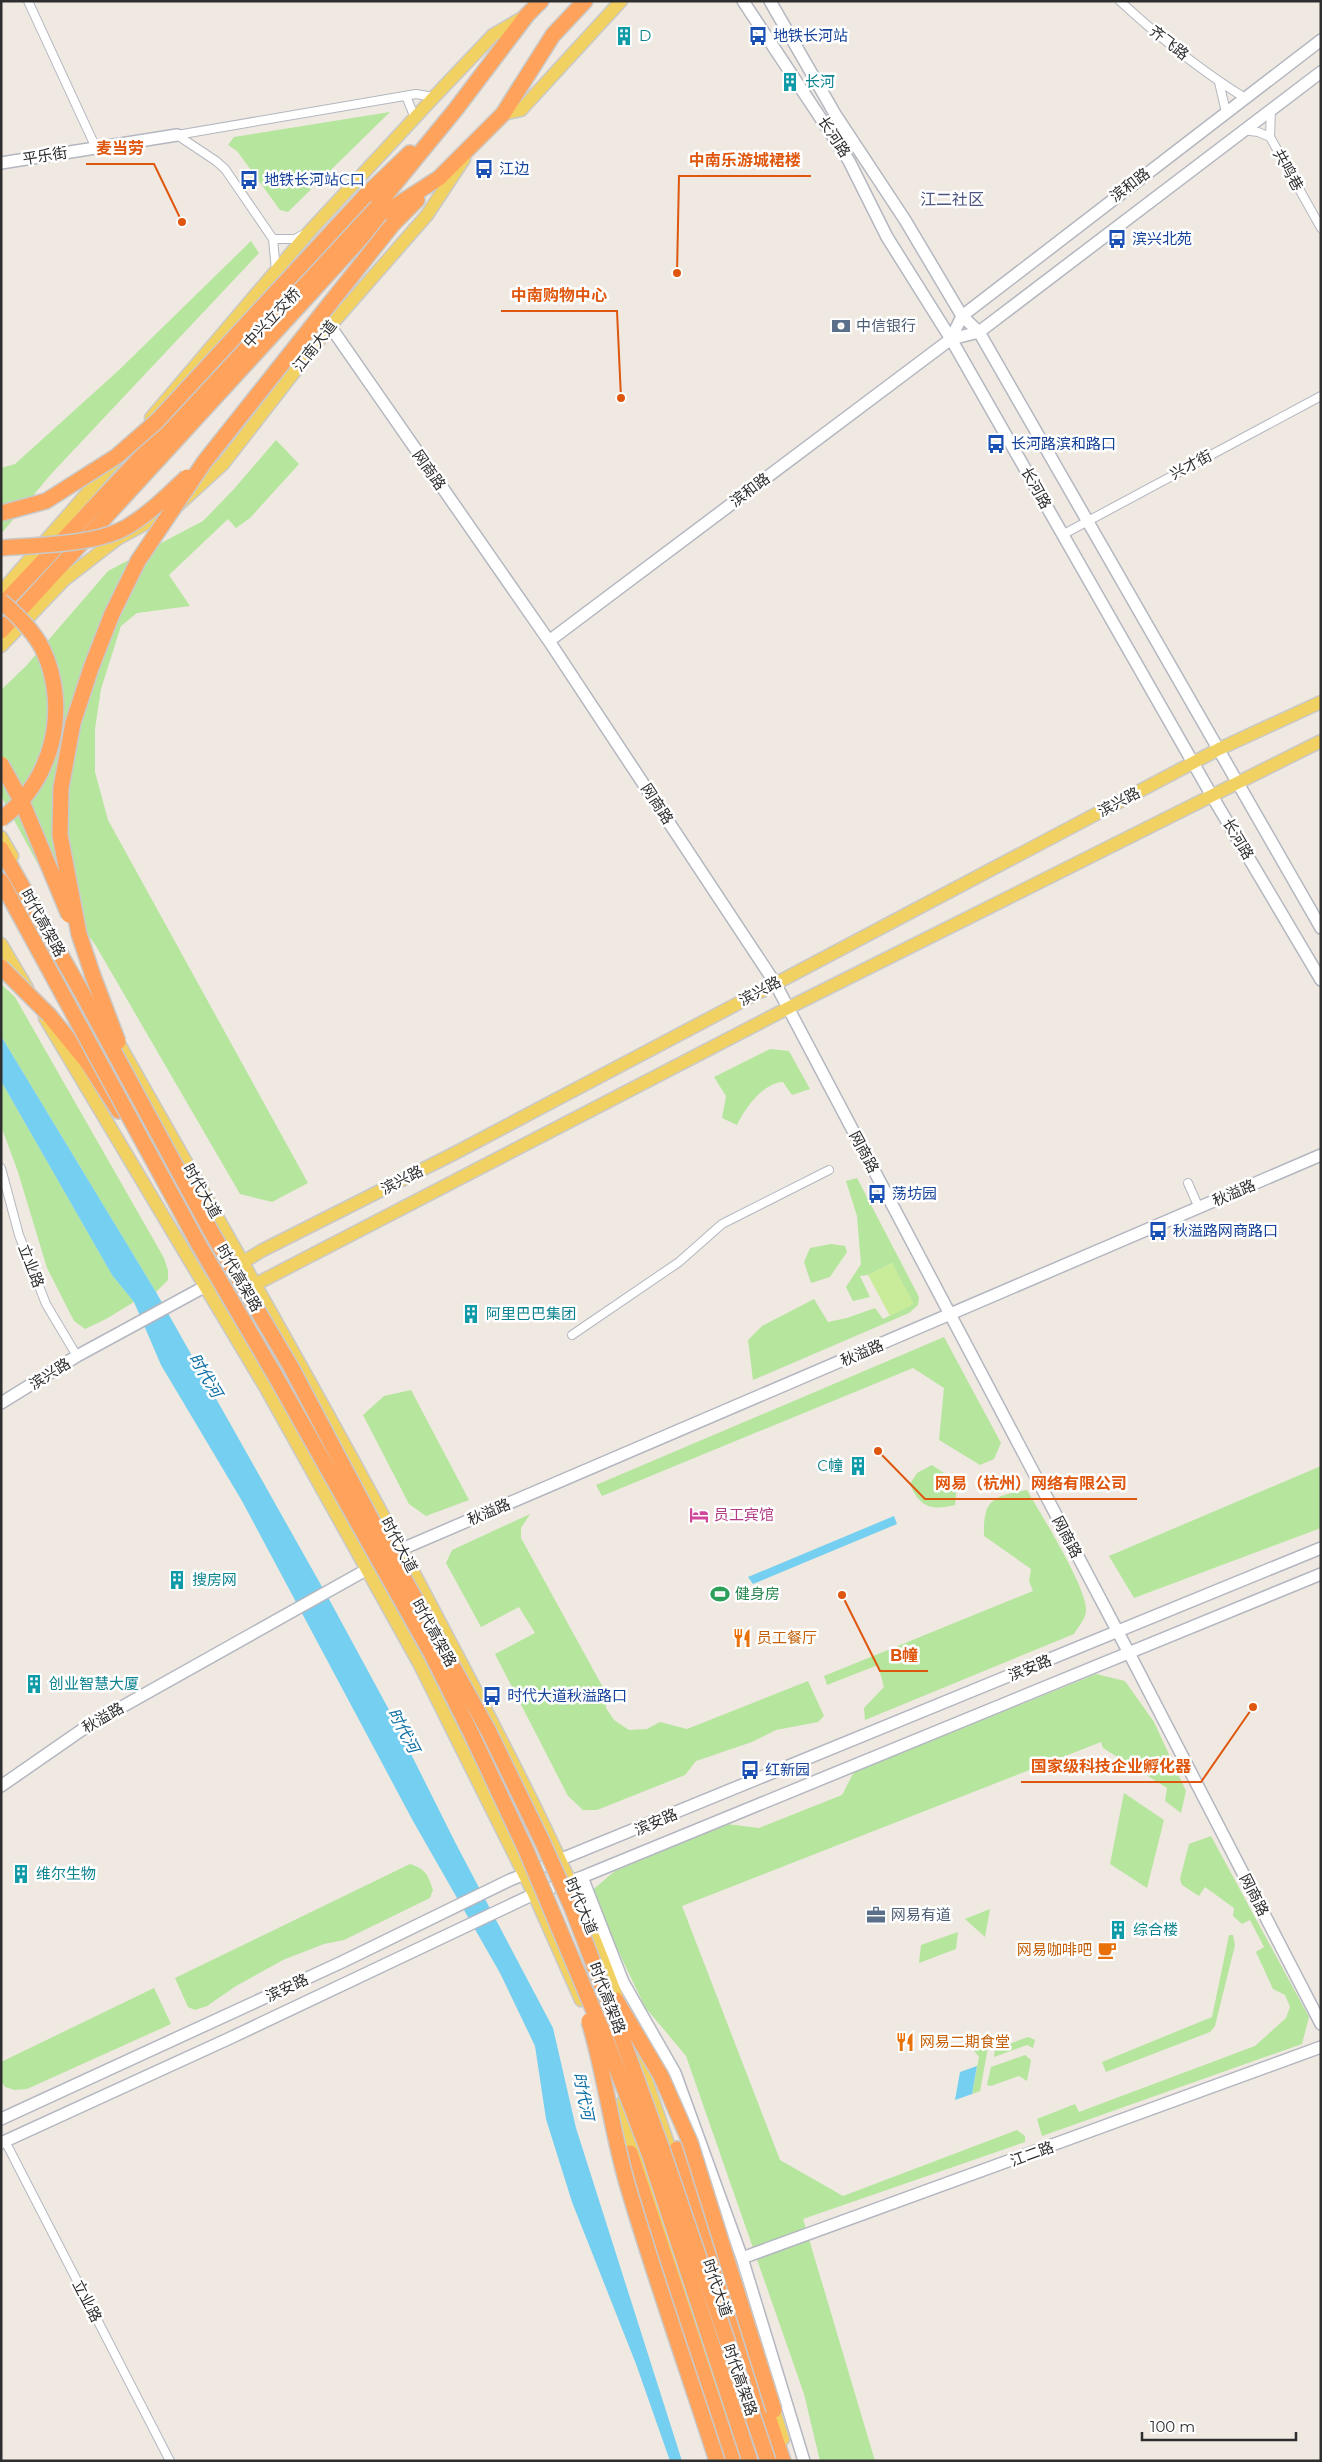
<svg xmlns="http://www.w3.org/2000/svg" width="1322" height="2462" viewBox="0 0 1322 2462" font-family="Montserrat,'Noto Sans SC',sans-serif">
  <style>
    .green { fill: #b6e59e }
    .pitch { fill: #c9ec9a }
    .water { fill: #75cff0 }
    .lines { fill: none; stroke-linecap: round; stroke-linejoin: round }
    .street-casing { stroke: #b4b7c1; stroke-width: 10 }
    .secondary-casing { stroke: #b4b7c1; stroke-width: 14 }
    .primary-casing { stroke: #c9c9c9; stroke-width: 15 }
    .highway-casing { stroke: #c9c9c9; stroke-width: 18 }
    .street { stroke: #fff; stroke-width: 8 }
    .secondary { stroke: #fff; stroke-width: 11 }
    .primary { stroke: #f2d163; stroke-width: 12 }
    .highway { stroke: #ffa35c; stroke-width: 15 }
    .highway-bridge-casing { stroke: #c9c9c9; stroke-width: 18; stroke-linecap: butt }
    .highway-bridge { stroke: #ffa35c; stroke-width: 15 }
    .labels { text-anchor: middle; stroke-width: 5; stroke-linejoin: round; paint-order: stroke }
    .culture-label { font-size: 15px; fill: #0d838f; stroke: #fff; text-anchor: start }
    .transit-label { font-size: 15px; fill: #164399; stroke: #fff; text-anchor: start }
    .street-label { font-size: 15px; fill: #2e2e2e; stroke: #fff }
    .service-label { font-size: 15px; fill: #4e5e75; stroke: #fff; text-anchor: start }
    .hotel-label { font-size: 15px; fill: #b23c85; stroke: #fff; text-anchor: start }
    .leisure-label { font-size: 15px; fill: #27864d; stroke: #fff; text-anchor: start }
    .food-label { font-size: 15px; fill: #c56008; stroke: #fff; text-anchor: start }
    .neighbourhood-label { font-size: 16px; fill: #4d5680; stroke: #fff }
    .water-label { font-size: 16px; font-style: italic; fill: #0d6fa3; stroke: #fff }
    .leader { fill: none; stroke: #df570e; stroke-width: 2 }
    .callout-dot { fill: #df570e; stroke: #fff; stroke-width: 2 }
    .callout-label { font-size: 16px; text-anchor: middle; font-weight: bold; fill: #df570e; stroke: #fff; stroke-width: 5; stroke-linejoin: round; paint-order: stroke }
  </style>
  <rect width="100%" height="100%" fill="#efe9e1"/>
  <path class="green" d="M390 112 288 212 280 210 237 151 228 145 234 137Z
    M251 241 259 253 52 473 1 534V468L15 464 119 370Z
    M276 440 299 464 250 518 236 528 228 519 169 575 190 606 137 613 121 626 101 689 95 729V772L108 820 308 1183 272 1202 240 1194 96 946 40 868 1 796V690L26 666 108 571 203 521 234 489Z
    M1 984 15 997 164 1258 168 1270V1280L156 1292 1 1036Z
    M770 1049 789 1051 810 1089 792 1095 783 1082C763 1083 745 1108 737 1125L722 1118 726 1096 714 1077Z
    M1 1081 112 1275 134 1302 106 1319 85 1329 74 1321 47 1268 18 1172 1 1126Z
    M857 1178 919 1297 918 1305 909 1313 753 1380 748 1340 762 1326 814 1299 828 1322 847 1318 875 1308 883 1319 913 1304 892 1263 868 1275 860 1276 870 1297 853 1301 846 1287 861 1264 857 1216 846 1181Z
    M831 1244 845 1246 847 1252 830 1277 811 1283 804 1262 810 1248Z
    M944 1337 1001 1443 994 1459 980 1465 939 1440 944 1388 913 1368 602 1496 596 1485Z
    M411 1390 469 1500 426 1516 409 1504 363 1415 384 1396Z
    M932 1465 954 1480 956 1495 955 1505C932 1511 919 1507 910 1484L917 1473Z
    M1321 1466V1528L1134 1598 1109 1556Z
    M1027 1490C1040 1513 1088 1589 1086 1611 1086 1618 1078 1627 1074 1634L865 1720 864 1708 884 1687 878 1665 827 1685 824 1676 1033 1591 1029 1581 1031 1569 984 1536C983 1499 993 1496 1027 1490Z
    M530 1514 521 1528V1538L606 1693V1708L614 1720 629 1730 647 1729 660 1722 687 1729 808 1681 824 1716 818 1722 776 1730 752 1742 696 1761 685 1775 597 1810H583L568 1796 495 1654 535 1633 519 1607 481 1627 446 1563 452 1550Z
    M1096 1674 1125 1681 1154 1722 1186 1791 1181 1813 1165 1801 1167 1788 1103 1748 1101 1742 682 1906 780 2160 843 2196 1017 2130 1025 2136V2142L803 2219 875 2461H820L804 2394 686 2056 645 2007 590 1892 615 1871 727 1824 759 1828 842 1795 854 1772Z
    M1124 1793 1164 1820 1147 1888 1110 1864Z
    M1211 1836 1309 2017 1302 2044 1042 2136 1037 2119 1075 2104 1079 2112 1255 2046 1286 2018 1290 2007 1285 1995 1273 1989 1256 1952 1264 1947 1250 1920 1242 1924 1233 1916 1234 1908 1205 1887 1199 1896 1182 1885 1180 1879 1189 1844Z
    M410 1864C427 1870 427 1874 433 1890L430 1898 344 1940 324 1944 283 1960 236 1986 207 2006 195 2010 188 2007 175 1978Z
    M990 1909 985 1937 965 1919Z
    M958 1932 956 1949 919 1963 921 1945Z
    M1229 1935H1233L1235 1945 1215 2026 1210 2032 1106 2072 1102 2062 1212 2017Z
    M154 1988 171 2024 27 2089 15 2090 5 2087 1 2081V2062Z
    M1028 2037 1035 2040 1033 2048 1027 2045 994 2057 995 2049Z
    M989 2042 980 2091 972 2094 979 2057 972 2048Z
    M1025 2055 1031 2060 1027 2081 1019 2076 991 2086 987 2085 991 2067Z"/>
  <path class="pitch" d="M892 1263 914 1304 890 1316 868 1275Z"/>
  <path class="water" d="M1 1036 156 1292 330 1601 388 1708 456 1844 553 2028 576 2128 682 2461H670L636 2364 572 2202 546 2119 535 2046 500 1973 413 1821 242 1501 161 1365 134 1302 112 1275 1 1081Z
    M894 1516 897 1524 753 1584 748 1577Z
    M977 2066 972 2094 955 2100 960 2072Z"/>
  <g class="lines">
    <g class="street-casing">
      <path id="street" d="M28 1 96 148
        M1120 1C1159 37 1200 70 1245 98
        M1219 82 1226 112
        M406 96 415 118
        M1271 109 1270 137 1321 228
        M1243 130 1258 132 1270 137
        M177 135 416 94 434 97
        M177 135 216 161 225 169 273 239 276 271
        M273 239H295L302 235
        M1062 535 1321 396
        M1 1168 19 1235 46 1304 77 1356
        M1188 1183 1199 1208
        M572 1335 679 1262 722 1224 829 1170
        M5 2141 170 2461"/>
    </g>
    <g class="secondary-casing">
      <path id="secondary" d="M743 1 849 161 887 237 951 339 1212 796 1321 980
        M770 1 835 114 905 220 962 316 979 332 1321 928
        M1 163 177 135
        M330 326 549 641 775 983 1129 1653 1321 2024
        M951 339 962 316 1321 40
        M549 641 951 339 979 332 1321 72
        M1 1403 77 1356 204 1287
        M402 1549 1321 1155
        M1 1786 86 1727 366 1570
        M582 1877 623 1982 675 2073 742 2258 804 2461
        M1 2119 342 1962 510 1880 1321 1548
        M1 2143 228 2039 534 1894 582 1877 1321 1574
        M742 2258 1321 2047"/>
    </g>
    <g class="primary-casing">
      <path id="primary" d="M503 114 521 110 621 1
        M151 418 309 232 434 97 493 35 524 17
        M1 592 116 460
        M1 646 64 580 117 539 176 507 223 464 330 326 427 215 464 159
        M1 837 12 856
        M1 944 27 988
        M45 1018 267 1390 419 1663 534 1894 581 2000
        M114 1035C226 1233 340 1431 446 1634 510 1756 575 1878 621 2009
        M211 1282 261 1251 457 1152 1219 749 1321 702
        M216 1286 256 1284 788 1008 1321 741
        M628 2028 673 2158
        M623 2102 625 2133 630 2153
        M631 2125 725 2413
        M774 2410 783 2439"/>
    </g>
    <g class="highway-casing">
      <path id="highway" d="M365 196 410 153
        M393 224 417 200
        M1 606 375 208 456 109 527 15 541 1
        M1 631 383 214 439 178 503 114 553 35 585 1
        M1 849 81 991
        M1 881 38 949
        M79 934 93 976
        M49 1015 88 1063 119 1111
        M677 2149 783 2461
        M630 2153 733 2461"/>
    </g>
    <use href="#street" class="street"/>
    <use href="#secondary" class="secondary"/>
    <use href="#primary" class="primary"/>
    <use href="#highway" class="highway"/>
    <g class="highway-bridge-casing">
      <path id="highway-bridge" d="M2 513 46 501 117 456 157 421 365 196
        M1 548C37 545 100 545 130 525 151 512 169 494 187 477
        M1 601C17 615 34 631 43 650 70 708 53 782 1 819
        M1 764 22 802 69 915
        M79 934 60 835 61 788 73 723 91 668 112 614 138 561 205 461 393 224
        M38 949 199 1245 276 1377 430 1651 471 1733 526 1850 604 2035 649 2153 750 2461
        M1 967 49 1015
        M93 976 118 1042
        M81 991 212 1233 291 1367 378 1532 488 1730 543 1843 572 1908 618 2027 662 2149 768 2461
        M616 2000 661 2076 690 2142 774 2410
        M589 2021C606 2077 612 2135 629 2190 656 2281 688 2371 717 2461"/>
    </g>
    <use href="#highway-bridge" class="highway-bridge"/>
  </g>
  <defs>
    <g id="building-bare" transform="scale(1.5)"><path d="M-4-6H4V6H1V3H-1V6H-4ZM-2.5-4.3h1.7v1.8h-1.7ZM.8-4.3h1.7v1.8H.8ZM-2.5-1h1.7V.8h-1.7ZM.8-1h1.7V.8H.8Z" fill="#0f9aa8" stroke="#fff" stroke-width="2.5" paint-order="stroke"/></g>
    <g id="bus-bare" transform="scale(1.5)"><path d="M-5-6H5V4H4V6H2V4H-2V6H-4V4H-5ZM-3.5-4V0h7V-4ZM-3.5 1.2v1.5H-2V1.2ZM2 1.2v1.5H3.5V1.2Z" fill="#1a4fb4" stroke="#fff" stroke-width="2.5" paint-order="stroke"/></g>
    <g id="bank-bare" transform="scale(1.5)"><path d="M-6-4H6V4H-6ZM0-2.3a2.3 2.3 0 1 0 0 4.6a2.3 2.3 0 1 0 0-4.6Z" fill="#5c6f8a" stroke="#fff" stroke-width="2.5" paint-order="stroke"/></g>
    <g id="hotel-bare" transform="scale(1.5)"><path d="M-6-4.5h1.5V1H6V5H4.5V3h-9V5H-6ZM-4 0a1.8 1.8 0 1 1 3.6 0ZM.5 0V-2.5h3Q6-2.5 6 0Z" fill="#d1479c" stroke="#fff" stroke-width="2.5" paint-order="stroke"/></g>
    <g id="stadium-bare" transform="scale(1.5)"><path d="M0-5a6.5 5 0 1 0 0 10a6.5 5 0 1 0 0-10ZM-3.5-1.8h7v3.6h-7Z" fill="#2e9e5b" stroke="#fff" stroke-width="2.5" paint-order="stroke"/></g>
    <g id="restaurant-bare" transform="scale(1.5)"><path d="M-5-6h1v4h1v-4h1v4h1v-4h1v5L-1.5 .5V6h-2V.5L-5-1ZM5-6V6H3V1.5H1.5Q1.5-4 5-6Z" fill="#e8710a" stroke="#fff" stroke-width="2.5" paint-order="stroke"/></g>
    <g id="office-bare" transform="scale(1.5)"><path d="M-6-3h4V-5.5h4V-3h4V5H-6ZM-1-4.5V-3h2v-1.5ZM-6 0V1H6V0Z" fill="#5c6f8a" stroke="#fff" stroke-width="2.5" paint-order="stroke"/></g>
    <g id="cafe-bare" transform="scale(1.5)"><path d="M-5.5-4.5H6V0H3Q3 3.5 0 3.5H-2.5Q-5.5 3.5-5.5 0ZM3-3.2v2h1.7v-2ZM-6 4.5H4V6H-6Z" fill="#e8710a" stroke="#fff" stroke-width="2.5" paint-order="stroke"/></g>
  </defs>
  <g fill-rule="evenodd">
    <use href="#building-bare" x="624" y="36"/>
    <use href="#bus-bare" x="758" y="36"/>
    <use href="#building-bare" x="790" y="82"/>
    <use href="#bus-bare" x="484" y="169"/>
    <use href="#bus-bare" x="249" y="180"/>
    <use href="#bus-bare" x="1117" y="239"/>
    <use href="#bank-bare" x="841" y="326"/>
    <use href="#bus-bare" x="996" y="444"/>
    <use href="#bus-bare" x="877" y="1194"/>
    <use href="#bus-bare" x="1158" y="1231"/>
    <use href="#building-bare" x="471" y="1314"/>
    <use href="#building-bare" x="858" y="1466"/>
    <use href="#hotel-bare" x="699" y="1515"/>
    <use href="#building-bare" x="177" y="1580"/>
    <use href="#stadium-bare" x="720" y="1594"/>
    <use href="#restaurant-bare" x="742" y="1638"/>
    <use href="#building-bare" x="34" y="1684"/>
    <use href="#bus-bare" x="492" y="1696"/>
    <use href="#bus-bare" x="750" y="1770"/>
    <use href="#building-bare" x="21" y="1874"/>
    <use href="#office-bare" x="876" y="1915"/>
    <use href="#building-bare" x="1118" y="1930"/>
    <use href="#cafe-bare" x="1107" y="1950"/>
    <use href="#restaurant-bare" x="905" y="2042"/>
  </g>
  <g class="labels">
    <g class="culture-label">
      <text x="639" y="41">D</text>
      <text x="805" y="87">长河</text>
      <text x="486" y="1319">阿里巴巴集团</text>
      <text x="843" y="1471" text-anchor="end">C幢</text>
      <text x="192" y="1585">搜房网</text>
      <text x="49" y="1689">创业智慧大厦</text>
      <text x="36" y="1879">维尔生物</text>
      <text x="1133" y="1935">综合楼</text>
    </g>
    <g class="transit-label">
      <text x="773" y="41">地铁长河站</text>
      <text x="499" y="174">江边</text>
      <text x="264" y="185">地铁长河站C口</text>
      <text x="1132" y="244">滨兴北苑</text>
      <text x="1011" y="449">长河路滨和路口</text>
      <text x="892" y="1199">荡坊园</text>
      <text x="1173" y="1236">秋溢路网商路口</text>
      <text x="507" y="1701">时代大道秋溢路口</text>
      <text x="765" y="1775">红新园</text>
    </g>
    <g class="street-label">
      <text transform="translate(1169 43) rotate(38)" y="5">齐飞路</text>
      <text transform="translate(834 137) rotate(57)" y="5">长河路</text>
      <text transform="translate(45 156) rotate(-9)" y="5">平乐街</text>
      <text transform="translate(1288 170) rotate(61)" y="5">共鸣巷</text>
      <text transform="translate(1130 185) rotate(-37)" y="5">滨和路</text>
      <text transform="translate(272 318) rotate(-47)" y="5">中兴立交桥</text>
      <text transform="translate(315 346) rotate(-52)" y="5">江南大道</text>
      <text transform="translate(1191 465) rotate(-28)" y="5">兴才街</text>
      <text transform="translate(429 470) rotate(55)" y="5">网商路</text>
      <text transform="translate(1036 488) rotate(61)" y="5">长河路</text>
      <text transform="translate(750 490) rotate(-37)" y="5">滨和路</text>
      <text transform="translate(1119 802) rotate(-28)" y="5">滨兴路</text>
      <text transform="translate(657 804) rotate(57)" y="5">网商路</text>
      <text transform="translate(1238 839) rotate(59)" y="5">长河路</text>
      <text transform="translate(43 923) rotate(61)" y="5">时代高架路</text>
      <text transform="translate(760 991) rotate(-28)" y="5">滨兴路</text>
      <text transform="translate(864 1152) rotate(62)" y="5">网商路</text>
      <text transform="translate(402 1180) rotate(-27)" y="5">滨兴路</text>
      <text transform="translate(202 1191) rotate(60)" y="5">时代大道</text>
      <text transform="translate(1234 1193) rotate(-23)" y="5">秋溢路</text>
      <text transform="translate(31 1266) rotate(69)" y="5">立业路</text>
      <text transform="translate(239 1278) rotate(60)" y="5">时代高架路</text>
      <text transform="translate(862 1353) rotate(-23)" y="5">秋溢路</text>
      <text transform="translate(50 1374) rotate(-32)" y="5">滨兴路</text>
      <text transform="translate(489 1512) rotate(-23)" y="5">秋溢路</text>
      <text transform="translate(1067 1537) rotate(62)" y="5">网商路</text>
      <text transform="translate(399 1545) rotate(62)" y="5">时代大道</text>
      <text transform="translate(434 1633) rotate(61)" y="5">时代高架路</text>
      <text transform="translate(1030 1668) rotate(-22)" y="5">滨安路</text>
      <text transform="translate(103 1718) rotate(-30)" y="5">秋溢路</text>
      <text transform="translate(656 1822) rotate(-23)" y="5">滨安路</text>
      <text transform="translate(1254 1895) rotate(63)" y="5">网商路</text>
      <text transform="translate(581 1906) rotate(67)" y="5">时代大道</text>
      <text transform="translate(287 1988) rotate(-25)" y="5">滨安路</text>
      <text transform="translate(607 1998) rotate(69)" y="5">时代高架路</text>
      <text transform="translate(1032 2154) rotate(-20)" y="5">江二路</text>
      <text transform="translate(717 2288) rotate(71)" y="5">时代大道</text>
      <text transform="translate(87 2301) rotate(63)" y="5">立业路</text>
      <text transform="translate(740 2380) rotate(71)" y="5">时代高架路</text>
    </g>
    <g class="service-label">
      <text x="856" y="331">中信银行</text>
      <text x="891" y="1920">网易有道</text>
    </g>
    <g class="hotel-label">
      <text x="714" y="1520">员工宾馆</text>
    </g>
    <g class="leisure-label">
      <text x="735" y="1599">健身房</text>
    </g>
    <g class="food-label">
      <text x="757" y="1643">员工餐厅</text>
      <text x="1092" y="1955" text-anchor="end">网易咖啡吧</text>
      <text x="920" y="2047">网易二期食堂</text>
    </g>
    <g class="neighbourhood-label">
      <text x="952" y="205">江二社区</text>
    </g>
    <g class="water-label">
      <text transform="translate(206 1375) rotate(59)" y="6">时代河</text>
      <text transform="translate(404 1730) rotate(62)" y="6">时代河</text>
      <text transform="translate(584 2096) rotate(79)" y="6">时代河</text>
    </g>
  </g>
  <path class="leader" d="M182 222L154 164H86M677 273L679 176H811M621 398L617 311H501M878 1451L925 1499H1137M842 1595L880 1671H928M1253 1707L1201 1782H1021"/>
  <g class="callout-dot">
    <circle cx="182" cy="222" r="5"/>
    <circle cx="677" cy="273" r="5"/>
    <circle cx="621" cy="398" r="5"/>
    <circle cx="878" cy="1451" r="5"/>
    <circle cx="842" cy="1595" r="5"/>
    <circle cx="1253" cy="1707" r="5"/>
  </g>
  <g class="callout-label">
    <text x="120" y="154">麦当劳</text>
    <text x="745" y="166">中南乐游城裙楼</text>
    <text x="559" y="301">中南购物中心</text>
    <text x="1031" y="1489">网易（杭州）网络有限公司</text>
    <text x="904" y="1661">B幢</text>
    <text x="1111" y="1772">国家级科技企业孵化器</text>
  </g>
  <rect width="1322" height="2462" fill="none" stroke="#2e2e2e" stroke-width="5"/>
  <path d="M1142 2432v8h154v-8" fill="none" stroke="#2e2e2e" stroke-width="2.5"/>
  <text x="1150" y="2432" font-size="15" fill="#2e2e2e" stroke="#ffffff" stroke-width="4" paint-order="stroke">100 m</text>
</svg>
